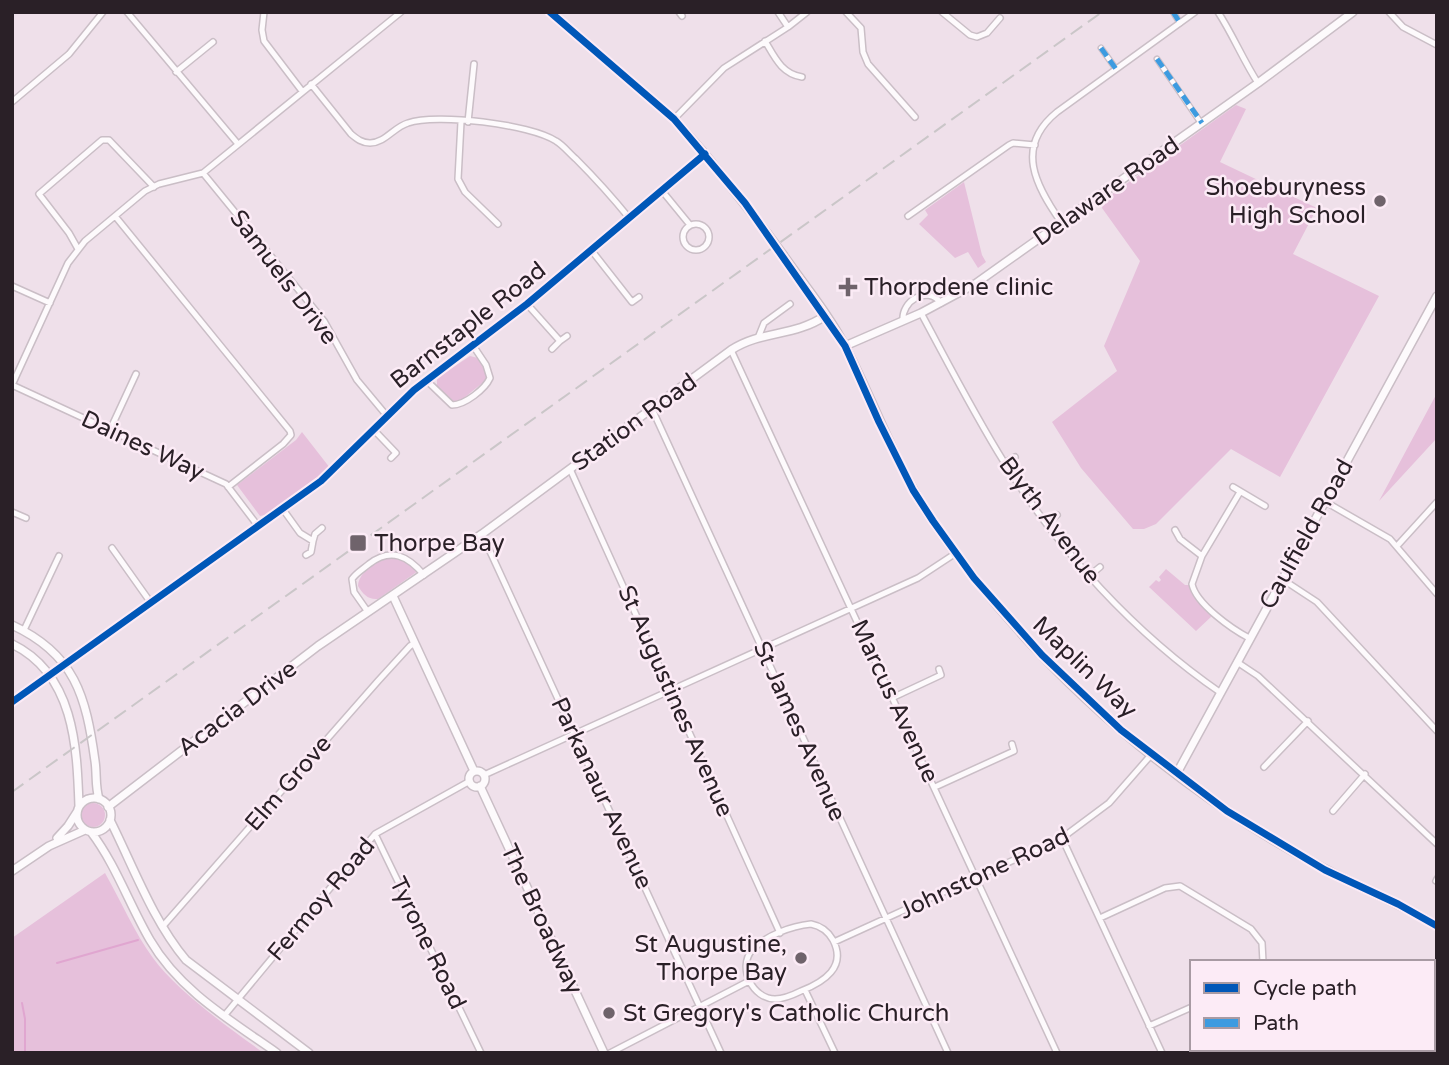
<svg xmlns="http://www.w3.org/2000/svg" width="1449" height="1065" viewBox="0 0 1449 1065" font-family="'Varela Round',sans-serif">
  <style>
    .green { fill: #e6c0db }
    .lines { fill: none; stroke-linecap: round; stroke-linejoin: round }
    .stream { stroke: #e0a6d0; stroke-width: 2 }
    .pedestrian-casing { stroke: #cabec6; stroke-width: 7 }
    .minor-casing { stroke: #cabec6; stroke-width: 8 }
    .tertiary-casing { stroke: #cabec6; stroke-width: 10 }
    .pedestrian { stroke: #fdfafc; stroke-width: 4.5 }
    .minor { stroke: #fdfafc; stroke-width: 5 }
    .tertiary { stroke: #fdfafc; stroke-width: 7 }
    .rail { stroke: #cac6c8; stroke-width: 2; stroke-dasharray: 14 7; stroke-linecap: butt }
    .tertiary-bridge-casing { stroke: #cabec6; stroke-width: 10; stroke-linecap: butt }
    .tertiary-bridge { stroke: #fdfafc; stroke-width: 7 }
    .quiet { stroke: #3d9be0; stroke-width: 5; stroke-dasharray: 10 5; stroke-linecap: butt }
    .cycleway-casing { stroke: #fcebf6; stroke-width: 11 }
    .cycleway { stroke: #0057b8; stroke-width: 7 }
    .poi-dot { fill: #6f636b; stroke: #fcebf6; stroke-width: 2.5 }
    .labels { text-anchor: middle; stroke-width: 5; stroke-linejoin: round; paint-order: stroke }
    .poi-label { font-size: 24px; fill: #2a2027; stroke: #fcebf6; text-anchor: start }
    .street-label { font-size: 24px; fill: #2a2027; stroke: #fcebf6 }
  </style>
  <rect width="100%" height="100%" fill="#efe0ea"/>
  <path class="green" d="M1236 105 1246 109 1220 162 1317 208 1293 254 1379 296 1280 477 1231 449 1156 524 1144 529H1133L1081 468 1052 422 1117 371 1104 346 1140 261 1102 208 1104 200Z
    M964 182 982 255 986 262 978 268 968 252 955 258 919 224 928 215 925 210Z
    M470 356 478 358 486 373V380L459 402 451 401 437 387V378Z
    M1437 393V438L1379 501Z
    M302 432 330 468 265 515 260 516 237 485 296 440Z
    M394 555 403 557 418 571 378 599C368 600 363 594 358 586 359 570 380 560 394 555Z
    M1166 569 1185 585H1189L1192 594 1212 616 1196 631 1149 587 1156 580 1159 582 1161 580 1159 577Z
    M81 815a12 12 0 1 1 24 0a12 12 0 1 1-24 0Z
    M105 873C121 901 134 932 153 958 177 991 230 1029 264 1053H12V938Z"/>
  <g class="lines">
    <path class="stream" d="M57 963 138 940
      M22 1003 25 1019V1053"/>
    <g class="pedestrian-casing">
      <path id="pedestrian" d="M1173 12 1180 23
        M1101 48 1116 69
        M1157 59 1201 123"/>
    </g>
    <g class="minor-casing">
      <path id="minor" d="M127 12 238 144
        M264 12 262 30 264 41 302 91
        M679 12 682 16
        M778 12 788 27
        M846 12 861 28 863 52 868 64 915 117
        M942 12 970 35 977 37 987 33 1000 18
        M1218 12C1233 35 1243 60 1258 83
        M1389 12 1403 27 1437 45
        M765 41C775 58 782 74 802 77
        M176 72 213 42
        M311 84 351 134C357 139 362 143 370 143 385 143 394 127 408 123 436 113 530 124 556 141 563 145 569 153 576 159 595 178 613 198 630 219
        M12 102 69 54 103 12
        M674 119 724 68 788 27 807 12
        M461 122 458 179 465 192 498 224
        M468 122 474 64
        M203 173 324 321 357 380 387 416
        M663 192 690 225
        M115 216 290 431 291 435 283 444 228 487
        M908 216 1009 145 1013 143 1035 145
        M1061 222C1036 186 1014 147 1057 112L1195 12
        M683 237a13 13 0 1 1 26 0a13 13 0 1 1-26 0Z
        M78 249 69 233 39 194 102 140H109L154 187
        M592 251 632 302 639 297
        M12 286 50 303
        M527 304 560 341 567 336
        M921 313C948 363 974 414 1004 462 1059 551 1135 634 1221 693
        M903 321C901 301 927 285 941 303
        M758 338 764 323 790 304
        M552 349 560 341
        M731 350 1057 1053
        M426 380 452 405C465 405 485 389 490 378L486 365 474 347
        M12 385 68 263 85 241 145 191 159 184 203 173 401 12
        M12 385 226 484 258 526
        M652 409 948 1053
        M373 429 396 453 391 458
        M110 430 136 374
        M1004 463 1015 457
        M570 469 780 933
        M1233 487 1265 506
        M1240 492 1202 556 1192 584C1196 604 1232 629 1249 638
        M1324 501 1390 539 1437 594
        M282 508 300 533 313 541 315 534 322 528
        M12 512 26 518
        M1047 523 1057 515
        M1175 530 1180 539 1202 556
        M482 534 721 1053
        M1397 546 1437 502
        M112 548 151 603
        M306 555 311 552 313 541
        M1089 576 1100 567
        M1282 579 1317 602 1437 731
        M368 612 354 592 352 579C356 573 363 569 369 564 391 547 408 556 424 575
        M24 630 59 556
        M1237 662 1258 676 1437 844
        M894 697 941 675 939 669
        M12 702 321 481 414 390 527 304 705 154
        M1264 767 1308 721
        M484 775 918 578 956 553
        M935 787 1014 751 1012 744
        M1333 811 1365 774
        M375 834 481 1053
        M1062 838 1162 1053
        M1436 881 1437 879
        M1100 918 1165 888 1180 886 1251 929 1262 943 1263 962
        M811 924C821 926 828 931 833 940 847 967 824 982 801 991 793 995 784 999 775 999 753 999 737 968 752 950 766 935 792 926 811 924Z
        M163 926 378 681 410 646 415 643
        M834 942 1062 838 1109 803 1151 755
        M805 990 835 1053
        M1433 1000 1437 997
        M224 1016 375 834 470 781
        M1149 1026 1192 1007
        M610 1053 749 981
        M1334 1053 1341 1049"/>
    </g>
    <g class="tertiary-casing">
      <path id="tertiary" d="M550 12 674 119 705 154 767 233
        M784 256C805 286 830 316 846 348 876 406 897 469 934 523 1022 651 1140 760 1273 840 1300 856 1328 871 1357 885 1384 898 1411 910 1437 926
        M845 346 921 313 975 284 1258 83 1353 12
        M393 596 474 771
        M12 625C75 654 86 696 95 761 97 774 95 786 99 799
        M12 644C74 674 77 746 79 806
        M469 779a8 8 0 1 1 16 0a8 8 0 1 1-16 0Z
        M1177 773 1437 296
        M480 786 604 1053
        M77 815a17 17 0 1 1 34 0a17 17 0 1 1-34 0Z
        M108 807 318 646 482 534 731 350C762 330 794 337 825 316
        M110 820C133 866 153 921 186 960L309 1053
        M91 832C116 865 129 904 150 940 179 990 230 1020 277 1053
        M57 838 68 826 77 812
        M12 871 49 846 85 830"/>
    </g>
    <use href="#pedestrian" class="pedestrian"/>
    <use href="#minor" class="minor"/>
    <use href="#tertiary" class="tertiary"/>
    <path class="rail" d="M12 792 1102 12"/>
    <g class="tertiary-bridge-casing">
      <path id="tertiary-bridge" d="M767 233 784 256"/>
    </g>
    <use href="#tertiary-bridge" class="tertiary-bridge"/>
    <path class="quiet" d="M1173 12 1180 23
      M1101 48 1116 69
      M1157 59 1202 123"/>
    <g class="cycleway-casing">
      <path id="cycleway" d="M550 12 674 119 745 203 845 346 879 422 913 490 933 521 974 578 1042 655 1121 730 1227 811 1325 870 1398 904 1437 926
        M12 702 321 481 414 390 527 304 705 154"/>
    </g>
    <use href="#cycleway" class="cycleway"/>
  </g>
  <g class="poi-dot">
    <circle cx="1380" cy="201" r="7"/>
    <path d="M844.5 276.5h7v7h7v7h-7v7h-7v-7h-7v-7h7z"/>
    <rect x="349" y="534" width="18" height="18" rx="3.5"/>
    <circle cx="801" cy="958" r="7"/>
    <circle cx="609" cy="1013" r="7"/>
  </g>
  <g class="labels">
    <g class="poi-label">
      <text x="1366" y="195" text-anchor="end">Shoeburyness<tspan x="1366" dy="28">High School</tspan></text>
      <text x="864" y="295">Thorpdene clinic</text>
      <text x="374" y="551">Thorpe Bay</text>
      <text x="787" y="952" text-anchor="end">St Augustine,<tspan x="787" dy="28">Thorpe Bay</tspan></text>
      <text x="623" y="1021">St Gregory's Catholic Church</text>
    </g>
    <g class="street-label">
      <text transform="translate(1106 191) rotate(-35)" y="8">Delaware Road</text>
      <text transform="translate(284 277) rotate(53)" y="8">Samuels Drive</text>
      <text transform="translate(468 325) rotate(-38)" y="8">Barnstaple Road</text>
      <text transform="translate(634 422) rotate(-36)" y="8">Station Road</text>
      <text transform="translate(143 445) rotate(25)" y="8">Daines Way</text>
      <text transform="translate(1050 520) rotate(53)" y="8">Blyth Avenue</text>
      <text transform="translate(1306 534) rotate(-61)" y="8">Caulfield Road</text>
      <text transform="translate(1085 667) rotate(44)" y="8">Maplin Way</text>
      <text transform="translate(676 701) rotate(66)" y="8">St Augustines Avenue</text>
      <text transform="translate(895 701) rotate(65)" y="8">Marcus Avenue</text>
      <text transform="translate(237 708) rotate(-37)" y="8">Acacia Drive</text>
      <text transform="translate(800 731) rotate(66)" y="8">St James Avenue</text>
      <text transform="translate(288 783) rotate(-49)" y="8">Elm Grove</text>
      <text transform="translate(602 793) rotate(65)" y="8">Parkanaur Avenue</text>
      <text transform="translate(984 873) rotate(-25)" y="8">Johnstone Road</text>
      <text transform="translate(321 899) rotate(-50)" y="8">Fermoy Road</text>
      <text transform="translate(542 919) rotate(65)" y="8">The Broadway</text>
      <text transform="translate(428 943) rotate(64)" y="8">Tyrone Road</text>
    </g>
  </g>
  <rect width="1449" height="1065" fill="none" stroke="#2a2027" stroke-width="28"/>
  <rect x="1190" y="960" width="245" height="91" fill="#fcebf6" stroke="#a89aa3" stroke-width="2"/>
  <rect x="1204" y="983" width="35" height="10" fill="#0057b8" stroke="#a89aa3" stroke-width="2"/>
  <text x="1253" y="995" font-size="21" fill="#2a2027">Cycle path</text>
  <rect x="1204" y="1018" width="35" height="10" fill="#3d9be0" stroke="#a89aa3" stroke-width="2"/>
  <text x="1253" y="1030" font-size="21" fill="#2a2027">Path</text>
</svg>
